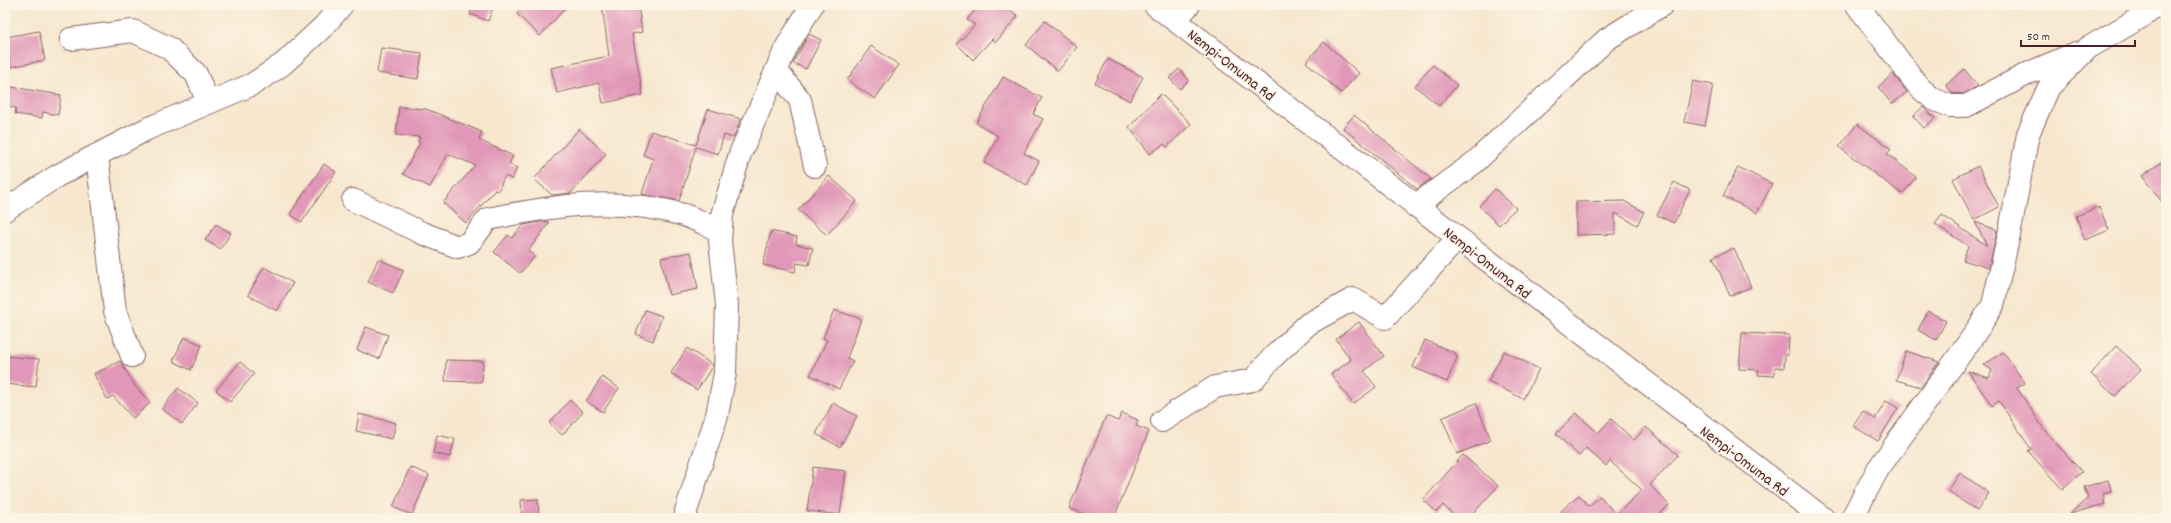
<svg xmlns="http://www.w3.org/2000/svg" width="2171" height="523" viewBox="0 0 2171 523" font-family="Dekko,sans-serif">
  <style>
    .building { fill: #e197b8 }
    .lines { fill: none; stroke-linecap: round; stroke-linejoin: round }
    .minor-casing { stroke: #876564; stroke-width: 24 }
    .minor { stroke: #fff; stroke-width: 22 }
    .labels { text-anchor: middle; stroke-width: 3.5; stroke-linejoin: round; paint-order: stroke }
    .street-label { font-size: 16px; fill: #4a1f2b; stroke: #fcf5e5 }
  </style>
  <rect width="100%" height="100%" fill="#fcf5e5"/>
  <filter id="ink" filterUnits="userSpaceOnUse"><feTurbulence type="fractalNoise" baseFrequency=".025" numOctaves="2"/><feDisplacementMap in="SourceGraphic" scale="8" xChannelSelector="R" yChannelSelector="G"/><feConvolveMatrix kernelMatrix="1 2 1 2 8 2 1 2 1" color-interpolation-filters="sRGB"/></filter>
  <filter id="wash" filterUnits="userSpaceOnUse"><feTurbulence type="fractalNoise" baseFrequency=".012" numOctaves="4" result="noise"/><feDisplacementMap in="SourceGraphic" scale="16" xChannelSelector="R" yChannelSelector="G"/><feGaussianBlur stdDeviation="0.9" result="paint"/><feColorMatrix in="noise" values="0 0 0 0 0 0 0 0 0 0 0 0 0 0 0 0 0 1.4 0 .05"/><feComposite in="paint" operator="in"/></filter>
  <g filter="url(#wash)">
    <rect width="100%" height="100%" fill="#f7e7cf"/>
    <g id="blocks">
      <path class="building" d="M473 5H494L488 21 470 14Z
        M525 5H568L540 36 517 14Z
        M602 5H638L642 32 632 34 643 95 603 103 599 83 557 93 551 68 609 56Z
        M979 5H1004L1018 16 996 42 992 39 973 60 957 44 975 25 967 20Z
        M1045 21 1077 47 1058 71 1026 45Z
        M39 31 45 60 11 67 6 37Z
        M809 34 821 40 806 69 793 63Z
        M1324 42 1359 73 1341 93 1306 62Z
        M871 46 899 65 875 99 847 80Z
        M381 48 422 53 418 79 377 73Z
        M1108 59 1143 77 1130 101 1095 83Z
        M1433 65 1457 85 1439 106 1415 86Z
        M1179 69 1189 80 1180 89 1169 78Z
        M1964 69 1978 86 1963 94 1952 93 1946 85Z
        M1893 74 1907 92 1892 104 1878 87Z
        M1003 77 1042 98 1033 114 1043 119 1024 153 1039 161 1027 185 984 163 998 136 976 123Z
        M1693 81 1713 85 1705 126 1684 122Z
        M5 86 61 95 58 115 43 112 42 118 15 114 16 108 5 106Z
        M1161 94 1191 124 1167 147 1164 144 1150 154 1129 127Z
        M399 107 426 109 482 132 479 140 513 156 509 164 517 168 512 179 505 176 498 191 495 190 466 223 443 203 475 165 448 154 430 187 403 174 420 143 418 142 420 137 396 135Z
        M1923 107 1935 118 1924 128 1913 116Z
        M708 109 741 119 733 138 724 135 718 154 696 147 679 201 642 194 653 159 643 155 651 131 696 145Z
        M1354 115 1431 179 1417 189 1343 128Z
        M1857 124 1891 149 1887 154 1916 177 1902 194 1839 147Z
        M579 129 606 154 571 193 552 195 534 179Z
        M2166 159V207L2142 176Z
        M324 164 336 172 302 222 290 214Z
        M1978 166 1999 207 1974 220 1953 179Z
        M1738 167 1772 184 1757 213 1723 196Z
        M829 176 857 201 827 235 798 210Z
        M1674 182 1690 190 1674 223 1657 215Z
        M1495 189 1516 208 1499 225 1479 206Z
        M1624 201 1644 212 1637 225 1615 213V234L1576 235V202Z
        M2099 207 2109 230 2085 240 2076 216Z
        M1942 215 1987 246 1975 222 1997 230 1989 268 1963 260 1968 246 1935 224Z
        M546 221 549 223 528 251 535 256 520 273 494 252 508 235 512 238 523 225Z
        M216 224 231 233 220 249 205 240Z
        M771 231 797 237 796 244 813 248 809 265 797 263 795 272 763 265Z
        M1734 248 1751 287 1730 296 1713 257Z
        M691 252 698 289 669 295 661 258Z
        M378 259 404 270 393 293 368 282Z
        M264 267 293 283 277 311 248 295Z
        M645 310 662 316 653 341 636 334Z
        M834 310 861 319 847 358 853 361 839 389 810 375 827 340 823 338Z
        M1928 311 1946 321 1936 340 1918 330Z
        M1359 322 1384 356 1364 371 1376 387 1353 404 1331 374 1351 360 1336 339Z
        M366 327 388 335 379 359 357 350Z
        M1742 333 1789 335 1788 355H1785L1784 368 1775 367 1774 376 1758 375 1759 370 1739 369Z
        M184 337 202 345 191 370 173 361Z
        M1425 340 1455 353 1457 358 1447 382 1413 367Z
        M2116 346 2141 369 2115 396 2091 374Z
        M687 348 713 365 697 390 671 373Z
        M1504 351 1539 369 1523 399 1488 381Z
        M1906 351 1939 362 1921 387 1896 380Z
        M2003 352 2025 383 2017 388 2045 431 2082 472 2062 489 2028 451 2031 449 1999 401 1992 406 1968 371 1989 378 1992 370 1984 365Z
        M5 356 39 359 36 387 5 384Z
        M446 360 483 361 482 382 445 381Z
        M120 361 136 387 150 403 133 418 113 396 107 399 94 374Z
        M240 362 254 374 230 402 216 390Z
        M602 377 619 388 603 412 586 401Z
        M178 388 198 403 182 424 162 409Z
        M570 400 583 412 562 435 549 423Z
        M1886 401 1898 408 1878 441 1853 426 1863 411 1875 419Z
        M833 403 857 416 840 447 816 434Z
        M1476 403 1491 440 1457 454 1442 418Z
        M1122 413 1138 420 1136 426 1149 431 1114 518H1093L1069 508 1106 416 1118 421Z
        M1576 413 1598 433 1611 419 1634 440 1646 427 1678 455 1650 485 1669 505 1655 518H1568L1561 511 1579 495 1589 506 1600 496 1616 515 1642 490 1610 461 1606 466 1586 448 1579 456 1556 434Z
        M359 414 396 423 392 439 356 431Z
        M437 435 455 439 450 457 433 453Z
        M1463 455 1498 486 1469 518H1457L1443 505 1437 512 1423 500Z
        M410 467 429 475 412 515 393 507Z
        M813 467 846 471 840 515 807 511Z
        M1960 473 1989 493 1977 511 1948 491Z
        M2108 480 2112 492 2103 494 2105 504 2070 514 2088 498 2084 487Z
        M538 499 539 518H522L521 500Z"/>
    </g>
  </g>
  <g filter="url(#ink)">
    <use href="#blocks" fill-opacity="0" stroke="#876564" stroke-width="1"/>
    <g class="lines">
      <g class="minor-casing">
        <path id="minor" d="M1155 5 1823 518
          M1857 5 1919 87 1933 99 1950 106H1966L2029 73 2076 53
          M1175 20 1189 5
          M71 39 133 31 169 48 196 74 208 102
          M776 70 800 100 815 166
          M97 155 115 311 132 356
          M353 200 422 233 458 247 469 243 488 219C555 205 617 196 684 215 696 219 709 226 720 231
          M1415 206 1474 163 1607 39 1662 5
          M5 210 57 176 147 129 253 84 283 64 324 26 342 5
          M1162 421 1215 387 1253 380 1273 357 1308 324 1353 299 1385 318 1457 239
          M686 518V511L717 415 725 373 727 305 720 241 722 215 740 154 786 48 812 5
          M1852 518 1878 469 1974 335 1993 305 2010 230 2028 134 2049 87 2088 48 2143 16 2157 5"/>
      </g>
      <use href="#minor" class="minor"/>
    </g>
  </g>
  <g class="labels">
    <g class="street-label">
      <text transform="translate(1232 64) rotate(38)" y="6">Nempi-Omuma Rd</text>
      <text transform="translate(1488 262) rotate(38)" y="6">Nempi-Omuma Rd</text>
      <text transform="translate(1745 460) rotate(37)" y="6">Nempi-Omuma Rd</text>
    </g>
  </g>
  <rect width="2171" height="523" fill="none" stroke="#fcf5e5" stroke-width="20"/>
  <path d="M2021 40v6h114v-6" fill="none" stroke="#4a1f2b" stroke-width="2"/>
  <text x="2027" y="40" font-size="12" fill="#4a1f2b" stroke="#fcf5e5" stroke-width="3" paint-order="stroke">50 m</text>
</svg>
